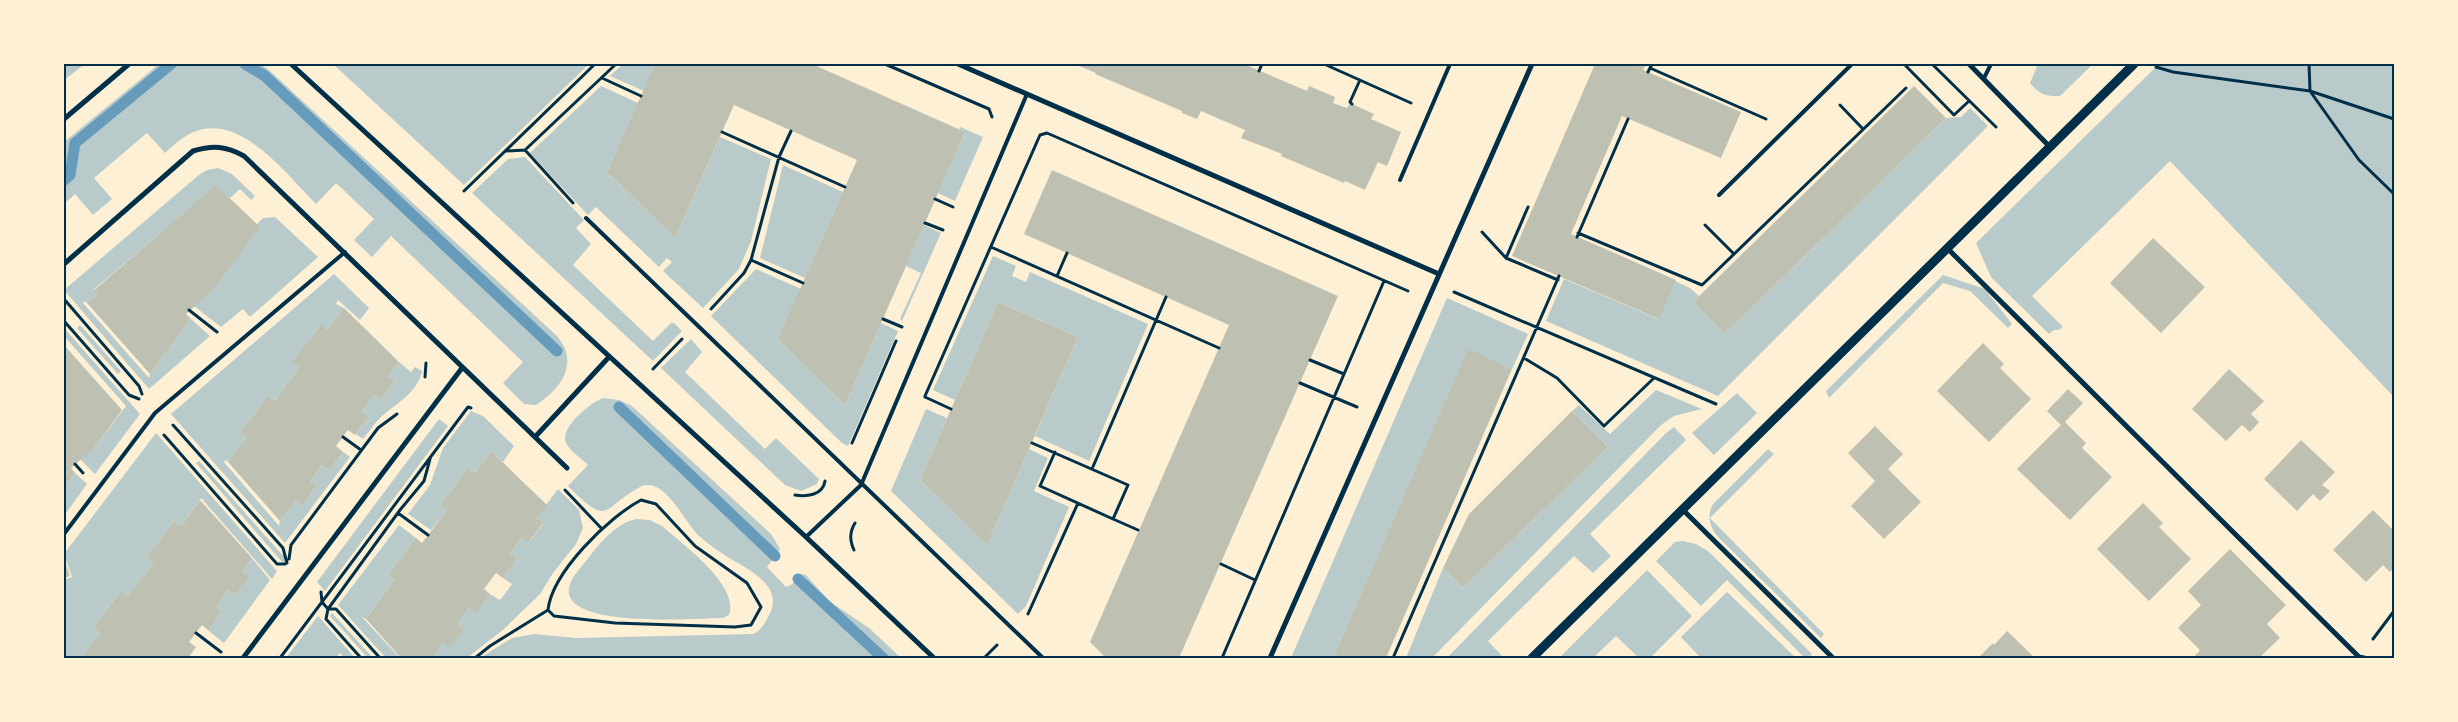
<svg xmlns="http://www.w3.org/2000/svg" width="2458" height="722" viewBox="0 0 2458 722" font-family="Bitter,serif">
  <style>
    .green { fill: #b9caca }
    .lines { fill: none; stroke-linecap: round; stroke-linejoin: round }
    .stream { stroke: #669bbc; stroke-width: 11 }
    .building { fill: #bec0b2 }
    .path { stroke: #003049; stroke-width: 3 }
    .service { stroke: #003049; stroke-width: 4 }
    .minor { stroke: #003049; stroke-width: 5 }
    .tertiary { stroke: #003049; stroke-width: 9 }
    .neatline { fill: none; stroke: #003049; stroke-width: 2 }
  </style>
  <rect width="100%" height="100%" fill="#fdf0d5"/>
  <path class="green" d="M64 64H85L64 80Z
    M159 64H261L270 71 557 336C580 363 561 389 536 405L524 404 503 383 523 362 391 236 372 257 354 240 374 219 336 183 316 204C284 172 234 103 183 138 176 142 171 148 165 153L147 133 94 178 112 199 93 215 75 194 64 204V142Z
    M333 64H589L464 185Z
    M623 64H655L644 91 610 76Z
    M2038 64H2093L2060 96C2046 97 2039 94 2030 83Z
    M2159 64H2394V397L2170 161 2032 296 2063 327 2059 330H2054L2049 334 1991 277 1976 243Z
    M601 86 638 103 607 172 675 238 720 137 771 159 751 241 739 269 703 308 663 271 672 262 667 258 659 267 596 207 588 215 530 153Z
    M1970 108 1988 126 1718 396 1546 321 1564 279 1658 319 1675 281 1690 288 1699 296 1693 302 1725 334 1946 118 1961 117Z
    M960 127 983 137 955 201 938 193 965 132 959 129Z
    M525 157 584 220 576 228 591 244 573 265 653 341 671 323H674L682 331 653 361 472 193 508 159Z
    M783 165 843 192 805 278 760 258Z
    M218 168 232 174 255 196 251 200 240 189 230 198 216 186 93 290 97 295 87 303 85 301 83 303 149 378 150 374 191 319 210 336 149 389 64 290 200 174 207 170Z
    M275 217 318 257 250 317 243 309 221 327 194 306 257 224 263 218Z
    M924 225 941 233 902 321 900 319 921 273 906 266Z
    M993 256 1016 266 1012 276 1026 282 1030 272 1148 324 1089 461 1035 436 1078 337 998 302 955 400 933 390Z
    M756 269 801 289 778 339 845 405 881 323 898 331 848 446 842 443 711 316Z
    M334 274 369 308 360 320 338 300 336 304 344 308 327 330 320 326 293 362 299 367 275 401 268 396 240 432 247 437 228 462 226 460 224 462 279 526 280 521 296 500 303 505 317 486 310 481 322 465 329 470 343 452 350 457 285 543 171 414Z
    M1943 275 1985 289 2012 324 2008 328 1970 291 1943 283 1829 398 1826 391Z
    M1447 298 1528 334 1512 369 1468 350 1333 658H1291Z
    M80 325 121 371 118 374 77 328Z
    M64 328 140 414 95 474 80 459 95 447 126 406 64 336Z
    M691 339 702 352 685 372 765 449 776 438 819 479 817 484 801 491 785 485 661 368Z
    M399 362 411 372 415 367 422 371C417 394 396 403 380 418 374 424 369 432 363 439L356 434 369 417 362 411 374 395 381 400 395 381 388 376Z
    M1656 390 1702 409 1674 416 1661 425 1432 658H1406L1443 568 1463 588 1608 447 1572 411 1579 405 1610 434Z
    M1737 393 1757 413 1714 455 1692 433Z
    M603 398 619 400 632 406 771 534 780 549 767 567 786 587 791 585 802 574 806 575 829 601 869 628 901 658H480L512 638 534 634 576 638 753 634C761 631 764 624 768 617 787 585 745 568 726 556 717 550 707 543 699 536 684 522 666 478 642 486 600 508 611 529 568 486L588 465C581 458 570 451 566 443 559 428 590 403 603 398Z
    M926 409 947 418 920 480 987 545 1029 449 1048 458 1034 491 1069 507 1026 606 1018 614 891 491Z
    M471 411 483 416 514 446 503 462 491 451 475 473 468 468 440 505 447 510 431 530 408 514 430 485 443 448Z
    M439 419 448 426 325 591 317 582Z
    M1674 427 1686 440 1590 534 1611 556 1593 573 1574 556 1488 641 1504 658H1447L1666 433Z
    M156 433 277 571 272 579 201 498 181 526 174 521 146 558 153 563 128 596 121 591 93 628 100 633 81 658H64V580L72 577 64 554Z
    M1768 449 1774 454 1710 518 1824 634 1821 638 1719 538C1710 528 1706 516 1713 504Z
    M199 461 286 559 283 563 196 463Z
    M75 473 87 484 64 516V488Z
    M558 489 579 510 583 528 576 544 553 573 540 594 504 629 467 658H432L443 643 464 629 457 624 469 608 476 612 490 594 500 600 512 584 503 578 517 559 510 553 522 537 529 542 543 524 536 518Z
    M636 519 650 520 662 526C682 544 740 585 729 615L723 618C698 618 538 632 574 576 591 556 609 525 636 519Z
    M399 525 416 538 388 575 394 580 366 619 362 617 400 658H386L338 605Z
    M1683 541 1696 544 1708 551 1812 654 1809 658H1805L1727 580 1701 606 1656 561 1675 542Z
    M252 558 270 580 224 643 209 631 222 612 216 607 228 590 235 595 248 577 242 572Z
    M1647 570 1692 616 1650 658H1639L1616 636 1593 658H1559Z
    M1727 592 1796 658H1701L1681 637Z
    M332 613 373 658H368L330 616Z
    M318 616 355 658H345L340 653 336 658H286Z"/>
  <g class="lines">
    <path class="stream" d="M245 64 265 76 557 351
      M64 180 70 175 75 143 171 64
      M619 407 775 556
      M798 579 883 658"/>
  </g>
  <path class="building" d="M655 64H812L965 132 845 405 778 339 857 160 734 105 675 238 607 172Z
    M1075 64H1244L1307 91 1309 86 1335 97 1333 103 1347 108 1350 103 1374 114 1371 119 1401 132 1387 166 1378 162 1365 190 1345 181 1344 183 1281 156 1282 154 1241 138 1245 130 1201 111 1197 119 1182 113V111L1095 74 1096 73Z
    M1595 64H1646L1643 70 1741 112 1721 158 1622 116 1571 234 1676 280 1659 319 1512 256Z
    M1914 86 1946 118 1725 334 1693 302Z
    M1052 170 1338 296 1179 658H1106L1090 642 1229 325 1024 234Z
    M216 185 260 227 212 291 186 314 191 319 150 374 87 303 97 295 93 291Z
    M2153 238 2205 287 2161 333 2110 283Z
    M998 302 1078 337 987 545 920 480Z
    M344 308 399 362 388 376 395 381 381 400 374 395 362 411 369 417 355 435 348 430 336 446 343 452 329 470 322 465 310 481 317 486 303 505 296 500 280 521 228 462 247 437 240 432 268 396 275 401 299 367 292 362 321 325 327 330Z
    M1983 343 2004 364 2000 368 2031 399 1989 442 1937 391Z
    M64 345 122 410 95 447 71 468 75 473 64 488Z
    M1468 349 1512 369 1386 658H1333Z
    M2229 369 2264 401 2251 414 2259 422 2250 432 2242 425 2226 441 2192 409Z
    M2068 389 2083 403 2065 422 2086 443 2082 448 2112 477 2070 520 2017 469 2061 425 2047 411Z
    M1572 411 1608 447 1463 588 1443 568 1469 514Z
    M1875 426 1903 454 1888 469 1921 502 1884 539 1851 506 1875 481 1848 453Z
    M2301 440 2335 472 2322 485 2330 491 2320 501 2313 494 2297 511 2264 479Z
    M491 451 547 505 536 518 543 523 528 543 522 537 510 553 517 559 503 578 496 573 484 589 490 594 476 613 469 608 457 624 464 629 450 648 443 643 432 658H401L366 619 394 580 388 575 416 538 422 543 447 510 440 505 468 468 475 473Z
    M200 500 252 558 242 572 249 577 235 595 228 590 216 607 222 612 209 631 202 625 189 642 196 647 188 658H81L100 633 93 628 121 591 128 596 153 563 146 558 174 521 181 526Z
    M2143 503 2163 523 2159 527 2191 559 2149 601 2097 549Z
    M2373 510 2394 531V568L2390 572 2383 565 2366 582 2333 550Z
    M2230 549 2286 605 2267 624 2280 638 2259 658H2195L2194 657 2200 650 2178 628 2201 605 2188 591Z
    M64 558 70 576 64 578Z
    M2007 631 2035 658H1978L1993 643 1994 645Z"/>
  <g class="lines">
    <path class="path" d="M885 64 989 109 992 117
      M1324 64 1411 103
      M1904 64 1954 115 1969 101
      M1932 64 1996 127
      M2309 64 2310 91 2359 160 2394 194
      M2156 67 2173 72 2310 91 2394 119
      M1650 68 1766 119
      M1259 71 1262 64
      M1648 72 1652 64
      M602 78 641 96
      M1352 104 1350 102 1360 80
      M1840 105 1863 129
      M722 132 845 187
      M525 150 573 203
      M506 151 525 150 616 64
      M464 191 595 64
      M935 199 953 207
      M925 223 943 230
      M1705 225 1734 254
      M1482 232 1506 258 1558 280
      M1578 233 1702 285 1906 88
      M1577 237 1628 119
      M991 247 1219 348
      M1506 258 1528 207
      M751 260 803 283
      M1057 276 1067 253
      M1454 292 1716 404
      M64 299 139 386 142 394
      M711 309 744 273 751 260 779 157 791 131
      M189 310 217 332
      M883 319 902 327
      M64 321 129 395 139 399
      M1524 358 1557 378 1604 426 1654 378
      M1310 360 1344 374
      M653 369 682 339
      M425 377 426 363
      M1300 383 1357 407
      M925 396 1040 135 1047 133 1408 291
      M925 397 951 409
      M173 425 283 548 287 563
      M164 435 277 564H285
      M343 437 361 450
      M852 443 896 341
      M1032 443 1128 485 1113 519 1138 530
      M1055 452 1040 486 1113 519
      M75 464 83 473
      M1092 469 1166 297
      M565 490 602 529
      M795 495C807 497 823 495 825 481
      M641 500 656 504 695 546 747 583 761 607 751 625 735 627 615 623 554 616 548 610C552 572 609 517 641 500Z
      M398 513 428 535
      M854 550C850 541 849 533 855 523
      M289 559 291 545 378 428 397 414
      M1221 564 1255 580
      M321 592 322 602 328 609H336L380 658
      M1028 614 1078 503
      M196 633 221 652
      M2373 639 2394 611
      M280 658 468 407 471 408
      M361 658 326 619 328 609 400 510 424 481 430 459
      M475 658 490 646 548 610
      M984 658 997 645
      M1222 658 1384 281
      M1393 658 1559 276"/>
    <path class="service" d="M1984 78 1991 64
      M1400 180 1450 64
      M1719 195 1852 64
      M586 218 1043 658
      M64 534 155 413 345 252
      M806 537 861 485 1027 94"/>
    <path class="minor" d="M291 64 806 537 934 658
      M958 64 1439 274
      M1969 64 2050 147
      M64 119 129 64
      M1948 249 2359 657 2364 658
      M64 264 193 151C213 145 226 146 244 156L567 468
      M535 437 609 357
      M1682 509 1833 658
      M243 658 462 368
      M1270 658 1532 64"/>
    <path class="tertiary" d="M1532 658 2134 64"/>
  </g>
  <rect width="2458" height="722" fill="none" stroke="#fdf0d5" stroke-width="130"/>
  <rect x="65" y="65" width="2328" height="592" class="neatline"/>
</svg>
